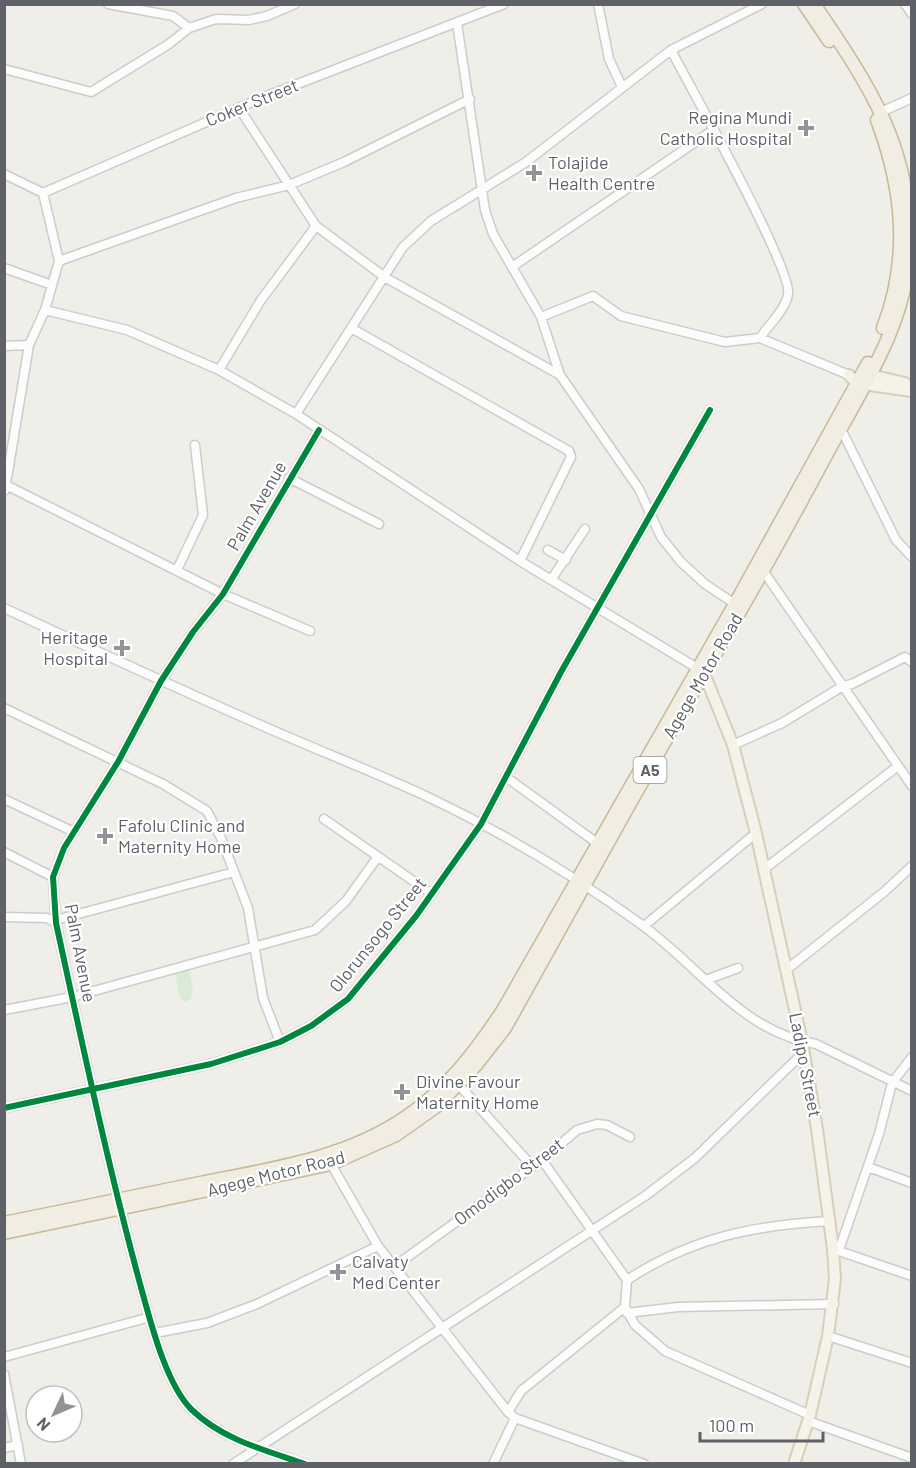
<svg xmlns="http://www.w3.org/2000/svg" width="916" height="1468" viewBox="0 0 916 1468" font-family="Barlow,sans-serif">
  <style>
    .green { fill: #d7ebd5 }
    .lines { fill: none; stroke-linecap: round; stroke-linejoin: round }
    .minor-casing { stroke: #cccccb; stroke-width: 11 }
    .major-casing { stroke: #d7cfb7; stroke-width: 14 }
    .highway-casing { stroke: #c7b995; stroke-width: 15 }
    .minor { stroke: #fdfcfc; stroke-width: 8 }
    .major { stroke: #f4f2e9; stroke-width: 10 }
    .highway { stroke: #f1ede2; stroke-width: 12 }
    .cycleway-casing { stroke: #fff; stroke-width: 10 }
    .cycleway { stroke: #00873e; stroke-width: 6 }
    .poi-dot { fill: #919395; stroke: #fff; stroke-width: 2 }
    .labels { text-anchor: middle; stroke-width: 4.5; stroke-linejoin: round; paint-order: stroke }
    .shield { fill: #fff; stroke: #8e9195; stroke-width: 1.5 }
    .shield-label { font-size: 16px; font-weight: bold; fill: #5e6268 }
    .street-label { font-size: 18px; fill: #5e6268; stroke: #fff }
    .poi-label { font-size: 18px; fill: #5e6268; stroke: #fff; text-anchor: start }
  </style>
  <rect width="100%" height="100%" fill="#efeee9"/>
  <path class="green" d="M189 969 193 990 191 999 184 1002 180 998 175 973Z"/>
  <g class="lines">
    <g class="minor-casing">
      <path id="minor" d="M108 4 173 16 189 28
        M598 4 609 59 622 87
        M905 4 912 14
        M457 23 485 210 493 234 541 317 560 375 639 489 661 537 681 562 705 584 735 604
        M671 50C689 85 794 271 788 295 785 310 768 326 760 338
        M4 69 91 92 169 44 189 28 216 19 249 20 267 16 295 4
        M239 108 316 226 386 278 560 375
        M881 112 912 98
        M4 174 43 193 264 97 504 4
        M59 261 236 198 289 185 344 162 470 99
        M512 267 713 130
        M4 268 52 285
        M45 310 127 330 219 370 296 414 520 561 697 668
        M541 317 593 296 621 316 725 342 760 338 849 375
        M351 328 569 451 571 457 520 561
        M4 346 29 345
        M219 370 261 300 316 226
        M296 414 403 247 431 221 526 162 671 50 762 4
        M841 429 896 540 912 557
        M289 478 379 524
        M4 484 223 594 310 631
        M5 490 29 345 45 310 59 261 43 193
        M548 550 566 560
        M177 570 203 515 195 445
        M764 572 912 786
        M551 580 585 529
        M4 608C90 648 176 688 263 726 319 751 375 772 430 798 504 833 576 877 642 925 699 966 743 1033 816 1044L912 1091
        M4 708 163 784 207 811 221 838 248 908 263 998 280 1042
        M733 745 782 723 843 686 852 684 905 657 912 662
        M506 777 597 843
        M4 799 74 832
        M324 819 432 894
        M4 852 53 877
        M763 870 898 766
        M4 917 47 918 56 923
        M56 920 234 872
        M644 926 756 833
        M786 970 884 892 912 866
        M706 980 738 968
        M4 1010 72 997 315 930 346 901 377 858
        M458 1084 532 1166
        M4 1108 211 1064 280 1042 311 1026 348 999 416 916 481 824 561 672 710 410
        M542 1160 627 1280 625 1307 635 1325 665 1351 810 1415
        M331 1164 378 1246 508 1412 515 1418 644 1464
        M868 1167 912 1183
        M833 1249 912 1276
        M839 1250 879 1134 892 1083 912 1057
        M395 1266 542 1160 577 1130 597 1124 607 1125 630 1137
        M627 1280C691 1238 754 1225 830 1221
        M627 1313 678 1307 834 1304
        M155 1333 207 1323 257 1304 378 1246
        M828 1336 912 1363
        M4 1357 150 1317
        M4 1374 21 1464
        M508 1412 521 1391 625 1307
        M808 1421 912 1458
        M4 1448 18 1445
        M233 1464 645 1196 695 1158 803 1053
        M305 1464C265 1450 223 1440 192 1410 165 1384 149 1316 139 1280 107 1162 82 1042 56 923L53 877 64 848 118 762 161 681 193 632 223 594 319 430
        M493 1464 515 1418"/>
    </g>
    <g class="major-casing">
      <path id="major" d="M866 374 905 383
        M849 375 856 383 912 391
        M701 671 704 673 733 745 756 833 802 1042 817 1129 833 1249 835 1279 828 1336 810 1415 794 1464"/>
    </g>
    <g class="highway-casing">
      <path id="highway" d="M804 4 829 41
        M877 120C903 189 910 258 883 328
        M4 1223C70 1210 135 1196 200 1183 270 1169 345 1159 406 1117 447 1089 476 1051 503 1010L735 604 868 363
        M4 1233 331 1164 396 1135 437 1106 476 1065 505 1028C572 909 637 788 706 670 749 597 790 523 830 448 863 387 906 324 909 252 914 151 869 85 814 4"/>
    </g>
    <use href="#minor" class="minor"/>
    <use href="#major" class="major"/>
    <use href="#highway" class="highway"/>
    <g class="cycleway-casing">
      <path id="cycleway" d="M4 1108 211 1064 280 1042 311 1026 348 999 416 916 481 824 561 672 710 410
        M305 1464C265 1450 223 1440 192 1410 165 1384 149 1316 139 1280 107 1162 82 1042 56 923L53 877 64 848 118 762 161 681 193 632 223 594 319 430"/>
    </g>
    <use href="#cycleway" class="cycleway"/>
  </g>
  <g class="poi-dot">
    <path d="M803 119h6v6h6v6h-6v6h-6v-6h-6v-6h6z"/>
    <path d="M531 164h6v6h6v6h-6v6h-6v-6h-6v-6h6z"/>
    <path d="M119 639h6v6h6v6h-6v6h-6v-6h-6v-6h6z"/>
    <path d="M102 827h6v6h6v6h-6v6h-6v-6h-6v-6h6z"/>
    <path d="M399 1083h6v6h6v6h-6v6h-6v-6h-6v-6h6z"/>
    <path d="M335 1263h6v6h6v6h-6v6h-6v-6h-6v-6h6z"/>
  </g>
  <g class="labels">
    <rect class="shield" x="633.5" y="757" width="33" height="26" rx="4.5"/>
    <g class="shield-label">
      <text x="650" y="776">A5</text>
    </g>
    <g class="street-label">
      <text transform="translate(252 103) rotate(-22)" y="6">Coker Street</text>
      <text transform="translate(257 506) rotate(-60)" y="6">Palm Avenue</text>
      <text transform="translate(703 676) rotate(-60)" y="6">Agege Motor Road</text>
      <text transform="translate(378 935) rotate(-51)" y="6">Olorunsogo Street</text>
      <text transform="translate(80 953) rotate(79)" y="6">Palm Avenue</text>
      <text transform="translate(805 1065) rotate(79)" y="6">Ladipo Street</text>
      <text transform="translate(276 1174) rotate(-14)" y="6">Agege Motor Road</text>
      <text transform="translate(509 1182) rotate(-37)" y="6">Omodigbo Street</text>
    </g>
    <g class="poi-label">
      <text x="792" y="124" text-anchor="end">Regina Mundi<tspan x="792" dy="21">Catholic Hospital</tspan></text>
      <text x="548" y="169">Tolajide<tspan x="548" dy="21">Health Centre</tspan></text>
      <text x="108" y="644" text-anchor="end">Heritage<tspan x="108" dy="21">Hospital</tspan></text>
      <text x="118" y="832">Fafolu Clinic and<tspan x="118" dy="21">Maternity Home</tspan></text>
      <text x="416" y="1088">Divine Favour<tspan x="416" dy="21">Maternity Home</tspan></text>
      <text x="352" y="1268">Calvaty<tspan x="352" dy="21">Med Center</tspan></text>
    </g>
  </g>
  <rect width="916" height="1468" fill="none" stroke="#5e6268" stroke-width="12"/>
  <g transform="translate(54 1414) rotate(226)"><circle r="28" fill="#ffffff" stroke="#bfc0c3" stroke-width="1.5"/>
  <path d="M0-4.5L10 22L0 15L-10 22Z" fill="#919395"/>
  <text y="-9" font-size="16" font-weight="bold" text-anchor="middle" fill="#5e6268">N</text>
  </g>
  <path d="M700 1432v9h123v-9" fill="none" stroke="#5e6268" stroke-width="3"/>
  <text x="709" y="1432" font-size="18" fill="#5e6268" stroke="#ffffff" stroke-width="4.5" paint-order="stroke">100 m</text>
</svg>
